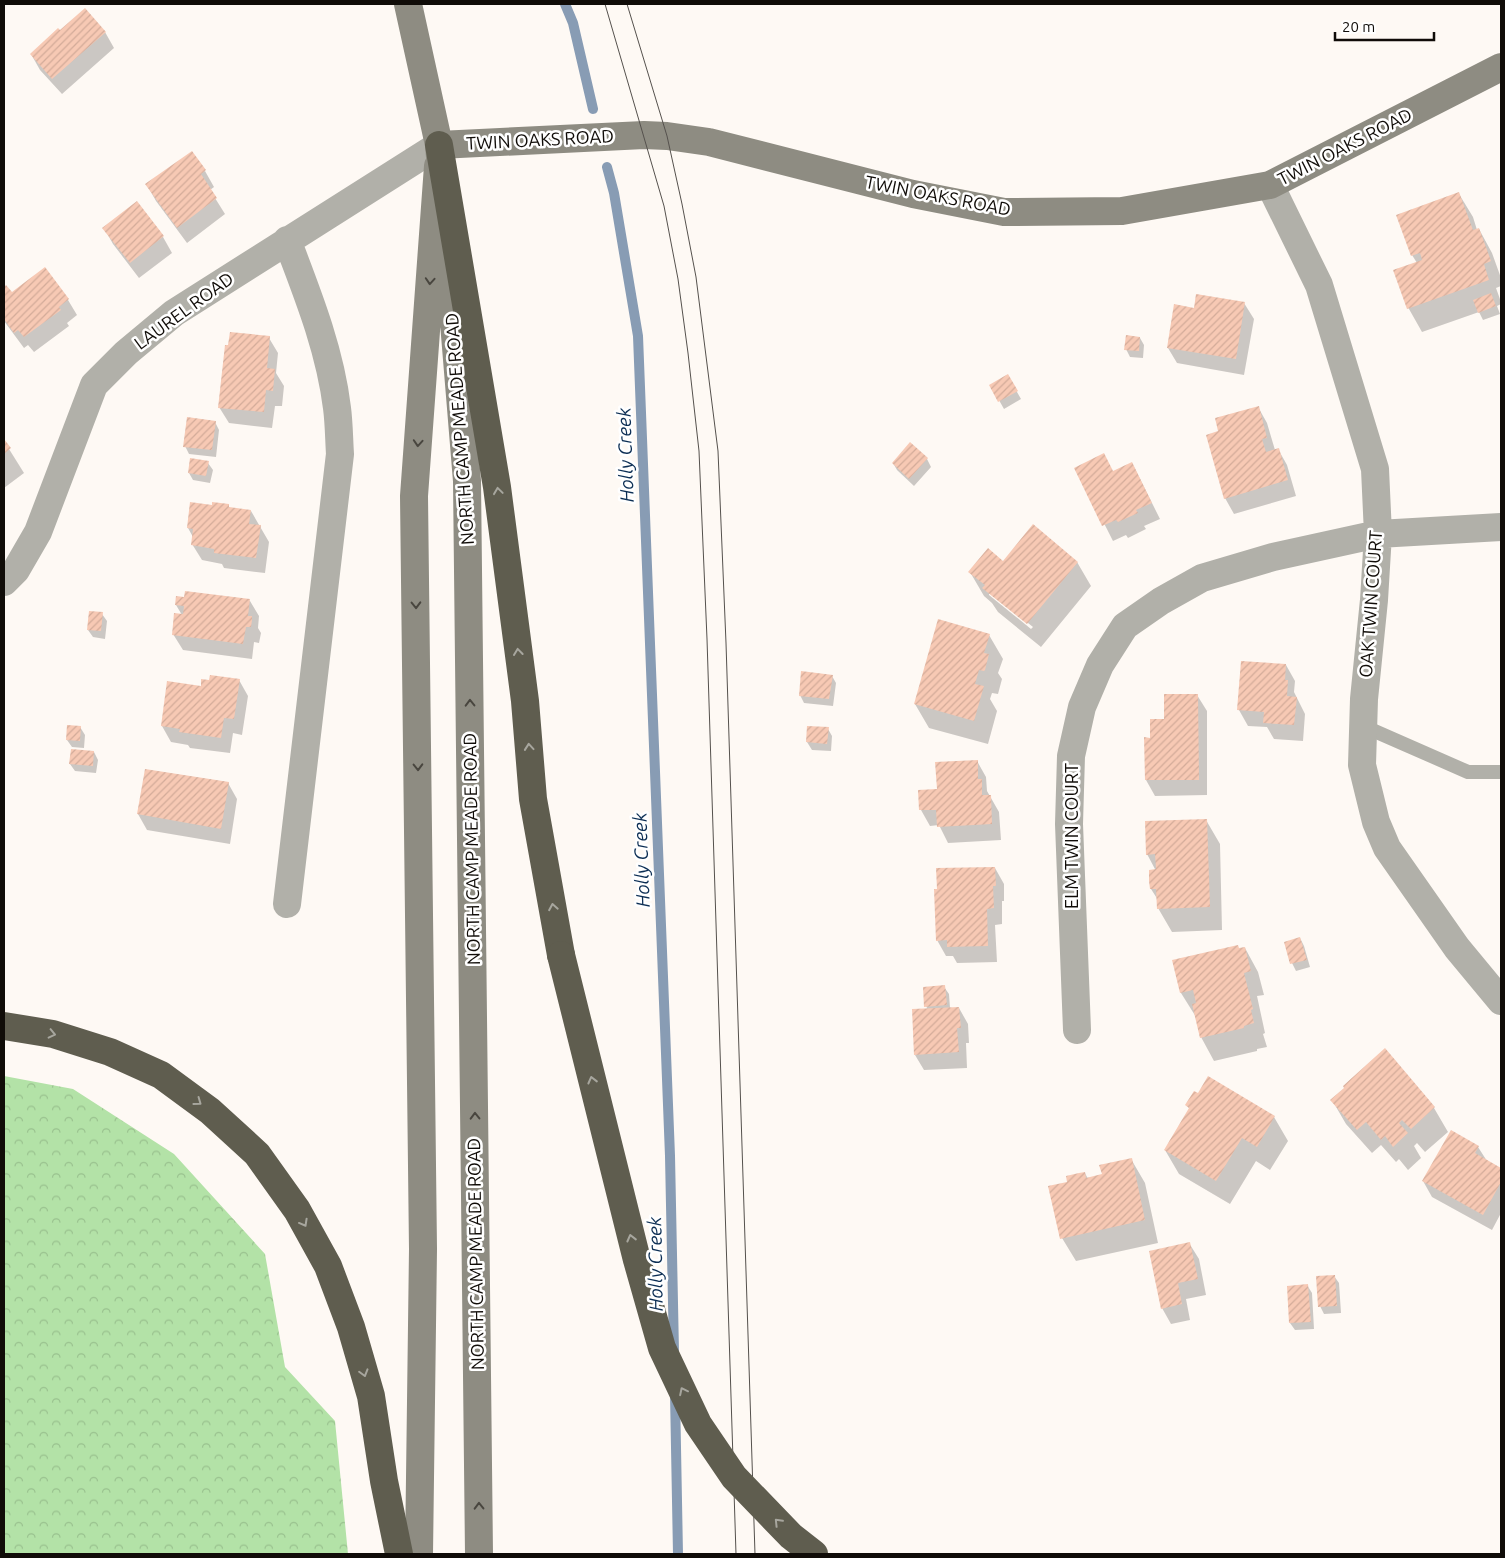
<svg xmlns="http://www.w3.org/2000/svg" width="1505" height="1558" viewBox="0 0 1505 1558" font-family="Ubuntu,sans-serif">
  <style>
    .forest { fill: url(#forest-crowns) }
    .shadow { fill: #0003; fill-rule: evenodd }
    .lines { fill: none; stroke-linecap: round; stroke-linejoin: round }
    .stream { stroke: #889cb4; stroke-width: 10 }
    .building { fill: url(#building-hatch) }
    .lane { stroke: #b1b0a9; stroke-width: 14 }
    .street { stroke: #b1b0a9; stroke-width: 28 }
    .secondary { stroke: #8e8c82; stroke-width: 28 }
    .highway { stroke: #5f5d4f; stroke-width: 28 }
    .tram { stroke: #55514d; stroke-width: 1 }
    .highway-bridge { stroke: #5f5d4f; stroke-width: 28 }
    .oneway { stroke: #49463f }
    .oneway2 { stroke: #a7a69e }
    .labels { text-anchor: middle; stroke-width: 5; stroke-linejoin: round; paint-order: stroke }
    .street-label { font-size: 18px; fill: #100c08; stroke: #fff }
    .water-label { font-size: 19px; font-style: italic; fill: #0c2e54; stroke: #fff }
  </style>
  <defs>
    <pattern id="forest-crowns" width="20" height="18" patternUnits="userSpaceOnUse" patternTransform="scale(1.25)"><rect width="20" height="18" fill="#b3e2a7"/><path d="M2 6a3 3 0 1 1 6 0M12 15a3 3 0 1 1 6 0" fill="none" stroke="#99c18e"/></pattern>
    <pattern id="building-hatch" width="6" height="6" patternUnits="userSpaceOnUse" patternTransform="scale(1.25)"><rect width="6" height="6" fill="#f7c9b4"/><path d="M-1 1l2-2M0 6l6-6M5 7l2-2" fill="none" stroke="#d3ab99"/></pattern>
  </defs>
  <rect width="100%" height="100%" fill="#fef9f4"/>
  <path class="forest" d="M4 1076 73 1089 174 1154 265 1254 285 1367 335 1421 348 1554H4Z"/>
  <path class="shadow" d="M60 32H105L114 48 62 94 40 70 31 54Z
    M205 171 214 187 210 190 225 214 187 243 156 201 147 185Z
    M1459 194 1473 217 1477 230 1479 229 1492 253 1501 278V286L1496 288 1501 302V304L1497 306 1500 314 1483 320 1479 312 1422 332 1409 309 1395 271 1417 263 1412 255Z
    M137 203 163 237 172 253 139 278 113 244 104 228Z
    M6 287 11 294 68 300 77 315 67 323 69 326 34 352 28 345 24 348 4 321V289Z
    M1244 303 1254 319 1244 375 1177 363 1168 348 1195 309Z
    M269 338 278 353 276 373 284 386 282 406H275L272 428 229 423 219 407Z
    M1140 338 1144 345 1143 358 1130 357 1126 349Z
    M1008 376 1021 399 1004 409 991 386Z
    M1258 407 1267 423 1275 450 1278 449 1287 465 1296 496 1234 514 1225 498 1220 432Z
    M215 422 219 430 216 457 189 454 185 446Z
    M4 441 24 473 4 488Z
    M927 459 931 467 914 486 897 470 893 463Z
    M208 463 213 470 210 483 193 480 189 473Z
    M1132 463 1160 519 1144 526 1146 529 1128 538 1126 535 1113 541 1076 468 1113 472Z
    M213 506H228L230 508 251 511 269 542 265 573 224 568 222 564 202 560 192 544 193 537 188 528Z
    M1003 562H1077L1091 586 1041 647 998 612 992 603 984 596 970 572ZM989 592 1033 627 1031 629 989 595Z
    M250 601 259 616 258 628 261 633 259 643 254 642 252 659 183 650 173 634 182 615 176 605Z
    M102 614 107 621 105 639 93 637 88 630Z
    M989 635 1003 659 998 673 1002 679 998 694 992 693 990 699 997 711 988 744 929 728 915 704Z
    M1286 665 1295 681 1294 692 1305 714 1303 741 1274 739 1267 727 1248 726 1239 710Z
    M832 676 836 683 833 706 804 703 800 695Z
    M239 680 248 696 242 735 233 733 230 753 190 748 188 745 171 742 162 726 168 682 202 687Z
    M1197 695 1207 711V795L1155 796 1146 780 1151 739 1165 720Z
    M80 727 85 735 84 748 72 747 67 740Z
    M809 727 828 729 832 736 831 751 812 750 807 742Z
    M94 752 98 760 96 773 75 771 70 764Z
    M977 761 986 777 987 791 999 812 1001 840 948 843 939 825 930 826 921 810Z
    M228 783 237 799 230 844 147 830 138 814Z
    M1206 820 1220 844 1222 930 1172 932 1158 908V900L1151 889 1156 871 1147 854Z
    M995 868 1004 884V901H1002V924L995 925 997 962 957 963 953 956H946L937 940Z
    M1300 938 1304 946 1310 967 1296 971 1292 963Z
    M1245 948 1258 972 1264 995 1257 996 1265 1033 1263 1034 1267 1047 1257 1049V1051L1214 1061 1201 1037 1196 1017 1181 993 1174 961Z
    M944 987 949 994 950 1008H959L968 1024 969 1043H966L967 1068 924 1070 915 1055 928 1010 926 1006Z
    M1417 1088 1434 1108 1448 1132 1425 1152 1417 1143 1414 1146 1421 1158 1408 1170 1399 1159 1396 1162 1381 1145 1372 1153 1346 1124 1332 1100Z
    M1187 1105 1274 1117 1288 1141 1270 1170 1256 1161 1230 1204 1179 1174 1165 1150 1190 1110Z
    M1478 1147 1487 1161 1501 1169V1213L1492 1230 1432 1197 1423 1181Z
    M1131 1159 1145 1183 1158 1243 1076 1261 1062 1238 1068 1183 1085 1173 1088 1179 1103 1175Z
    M1189 1243 1199 1259 1206 1295 1186 1299 1190 1320 1171 1324 1162 1308Z
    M1334 1276 1339 1283 1341 1313 1324 1314 1320 1306Z
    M1307 1285 1312 1293 1314 1329 1295 1330 1290 1323Z"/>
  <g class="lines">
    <path class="stream" d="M565 4 573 23 593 109
      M607 167 614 193 638 336 670 1156 674 1352
      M675 1394 678 1554"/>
  </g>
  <path class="building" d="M85 8 106 32 52 79 30 54 58 28 60 30Z
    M192 151 206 170 201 174 217 198 177 228 145 184Z
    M1459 192 1473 230 1479 228 1491 261 1484 264 1489 280 1407 309 1393 270 1422 260 1420 253 1411 256 1396 215Z
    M137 201 164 236 130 263 102 228Z
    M45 267 69 299 59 307 61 310 24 337 18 330 14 333 4 319V287L6 285 12 292Z
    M1491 293 1496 306 1478 313 1473 300Z
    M1196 294 1245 302 1236 359 1167 348 1174 304 1194 308Z
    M230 332 270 336 267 368 275 369 273 391 266 390 264 412 218 408 225 345H228Z
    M1126 335 1140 337 1139 351 1124 350Z
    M1008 374 1018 391 998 402 989 385Z
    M1259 406 1267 438 1262 439 1266 452 1279 448 1288 480 1224 499 1206 435 1218 431 1215 418Z
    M187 417 216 421 212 450 183 447Z
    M4 439 11 448 4 454Z
    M910 442 928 458 909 479 892 463Z
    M1104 453 1113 471 1132 462 1152 503 1136 510 1138 513 1118 522 1116 520 1102 526 1074 468Z
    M190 458 209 461 206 476 188 473Z
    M190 502 212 505V502L229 504V507L251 510 249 524 261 525 256 558 214 553V549L191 545 193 529 187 528Z
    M1033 524 1078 562 1027 624 982 588 985 585 968 572 988 548 1003 561Z
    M185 591 250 599 248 616H252V620L251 627H246L243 644 172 635 174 613 183 614 184 606 175 605 176 596 184 597Z
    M89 611 103 612 101 631 87 630Z
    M938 619 990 634 984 653 989 654 985 670 984 671 979 670 975 684 984 686 974 721 914 704Z
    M1241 661 1286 664 1285 680H1288L1287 696 1297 697 1294 725 1263 723 1264 712 1237 710Z
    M801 671 833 675 829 699 799 696Z
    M210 675 240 679 234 719 224 718 221 738 179 732 180 729 161 726 167 681 201 686V679L209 680Z
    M1164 694H1198L1199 780H1145L1144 737 1150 738V719H1164Z
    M67 725 81 726 80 741 66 740Z
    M807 726 829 727 827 744 806 742Z
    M71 749 94 751 93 766 69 764Z
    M978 760V779H982V795H991L992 824 937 827 936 810H919L918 790 937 789 935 762Z
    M145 769 229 782 221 829 137 814Z
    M1207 819 1210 907 1157 909 1156 889H1150L1149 881V870L1156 869 1155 854 1146 855 1145 821Z
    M995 867 996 886H993L994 908 987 909 988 946 947 947V940L936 941 934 889H937L936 868Z
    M1300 937 1307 960 1290 964 1284 942Z
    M1238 945 1239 948 1245 947 1251 971 1244 973 1253 1009 1251 1010 1254 1023 1244 1026V1028L1200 1038 1192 1004 1196 1003 1193 990 1180 993 1172 960Z
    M945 985 947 1005 924 1007 923 987Z
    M959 1007 961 1028H957L959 1052 914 1055 912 1009Z
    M1385 1048 1435 1107 1411 1129 1402 1120 1399 1123 1408 1133 1393 1147 1385 1136 1381 1140 1366 1122 1357 1130 1330 1100 1344 1088 1343 1086Z
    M1208 1076 1275 1116 1257 1147 1242 1138 1216 1181 1164 1150 1189 1108 1185 1105 1194 1091 1198 1093Z
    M1451 1130 1479 1146 1475 1153 1501 1168V1182L1483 1215 1422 1181Z
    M1132 1158 1145 1220 1060 1239 1048 1186 1067 1182 1066 1176 1079 1173 1085 1172 1086 1178 1102 1174 1099 1165Z
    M1190 1242 1198 1279 1178 1283 1182 1304 1161 1309 1149 1251Z
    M1335 1275 1337 1306 1318 1307 1316 1276Z
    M1308 1284 1311 1322 1289 1323 1287 1286Z"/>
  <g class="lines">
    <path class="lane" d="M1363 726 1468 772H1501"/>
    <path class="street" d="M1270 185 1319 285 1375 469 1378 534 1374 600 1364 699 1362 765 1376 822 1387 848 1457 948 1501 1001
      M4 582 16 570 38 532 94 385 126 353 174 313 439 145
      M287 904 340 454C339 439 339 423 337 408 330 350 308 295 287 240
      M1077 1030 1069 824 1071 756 1082 707 1100 665 1125 626 1161 601 1202 578 1273 557 1378 534 1501 527"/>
    <path class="secondary" d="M408 4 439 145 441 169
      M439 145 644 135 667 136 709 142 913 194 1004 212 1122 211 1270 185 1501 67
      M450 274 467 481 479 1554
      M419 1554 423 1249 414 496 438 166"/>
    <path class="highway" d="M439 145 497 487 525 701 533 799 561 955
      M4 1026 53 1034 110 1052 161 1075 210 1111 257 1154 297 1210 328 1266 351 1327 371 1396 384 1481 399 1554"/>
    <path class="tram" d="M605 4 664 206 678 279 688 353 699 451 707 639 736 1554
      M627 4 667 136 682 204 696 277 718 451 726 643 755 1554"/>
    <path class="highway-bridge" d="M561 955 637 1260 662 1348 698 1424 734 1477 791 1536 814 1554"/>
  </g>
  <defs><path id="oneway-chevron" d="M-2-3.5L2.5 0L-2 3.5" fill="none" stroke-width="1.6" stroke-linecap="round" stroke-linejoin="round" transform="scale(1.25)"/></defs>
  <g class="oneway">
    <use href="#oneway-chevron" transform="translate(430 281) rotate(94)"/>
    <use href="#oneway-chevron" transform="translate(418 443) rotate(94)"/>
    <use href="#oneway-chevron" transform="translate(416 605) rotate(89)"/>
    <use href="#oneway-chevron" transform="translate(470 703) rotate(-91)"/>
    <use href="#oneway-chevron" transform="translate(418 767) rotate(89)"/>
    <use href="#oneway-chevron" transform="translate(475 1116) rotate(-91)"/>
    <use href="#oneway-chevron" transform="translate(479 1506) rotate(-91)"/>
  </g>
  <g class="oneway2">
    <use href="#oneway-chevron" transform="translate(498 491) rotate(-98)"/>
    <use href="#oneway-chevron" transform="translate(518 652) rotate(-97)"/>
    <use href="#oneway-chevron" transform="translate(529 747) rotate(-95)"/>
    <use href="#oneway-chevron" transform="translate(553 907) rotate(-100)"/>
    <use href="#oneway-chevron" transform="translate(52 1034) rotate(13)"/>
    <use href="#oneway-chevron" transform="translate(592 1080) rotate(-104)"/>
    <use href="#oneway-chevron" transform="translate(198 1102) rotate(36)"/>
    <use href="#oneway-chevron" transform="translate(304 1223) rotate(61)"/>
    <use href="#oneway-chevron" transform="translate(631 1238) rotate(-104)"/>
    <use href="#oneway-chevron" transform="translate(364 1373) rotate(74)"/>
    <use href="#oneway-chevron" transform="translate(683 1391) rotate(-116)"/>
    <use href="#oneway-chevron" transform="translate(778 1522) rotate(-134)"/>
  </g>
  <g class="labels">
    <g class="street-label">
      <text transform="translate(540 140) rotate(-3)" y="6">TWIN OAKS ROAD</text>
      <text transform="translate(1345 147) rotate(-27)" y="6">TWIN OAKS ROAD</text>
      <text transform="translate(938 196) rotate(11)" y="6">TWIN OAKS ROAD</text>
      <text transform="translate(184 311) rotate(-36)" y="6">LAUREL ROAD</text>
      <text transform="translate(460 429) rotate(-94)" y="6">NORTH CAMP MEADE ROAD</text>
      <text transform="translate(1371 604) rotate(-86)" y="6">OAK TWIN COURT</text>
      <text transform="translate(1072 836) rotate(-90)" y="6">ELM TWIN COURT</text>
      <text transform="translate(472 849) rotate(-91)" y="6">NORTH CAMP MEADE ROAD</text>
      <text transform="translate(476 1254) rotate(-91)" y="6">NORTH CAMP MEADE ROAD</text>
    </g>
    <g class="water-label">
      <text transform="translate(625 455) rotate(-92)" y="7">Holly Creek</text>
      <text transform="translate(641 860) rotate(-92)" y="7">Holly Creek</text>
      <text transform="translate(655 1264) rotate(-91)" y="7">Holly Creek</text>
    </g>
  </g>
  <rect width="1505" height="1558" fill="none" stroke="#100c08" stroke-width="10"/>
  <path d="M1335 32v8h99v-8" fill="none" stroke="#100c08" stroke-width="2.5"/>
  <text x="1342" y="32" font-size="15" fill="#100c08" stroke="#ffffff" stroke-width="4" paint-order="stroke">20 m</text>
</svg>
